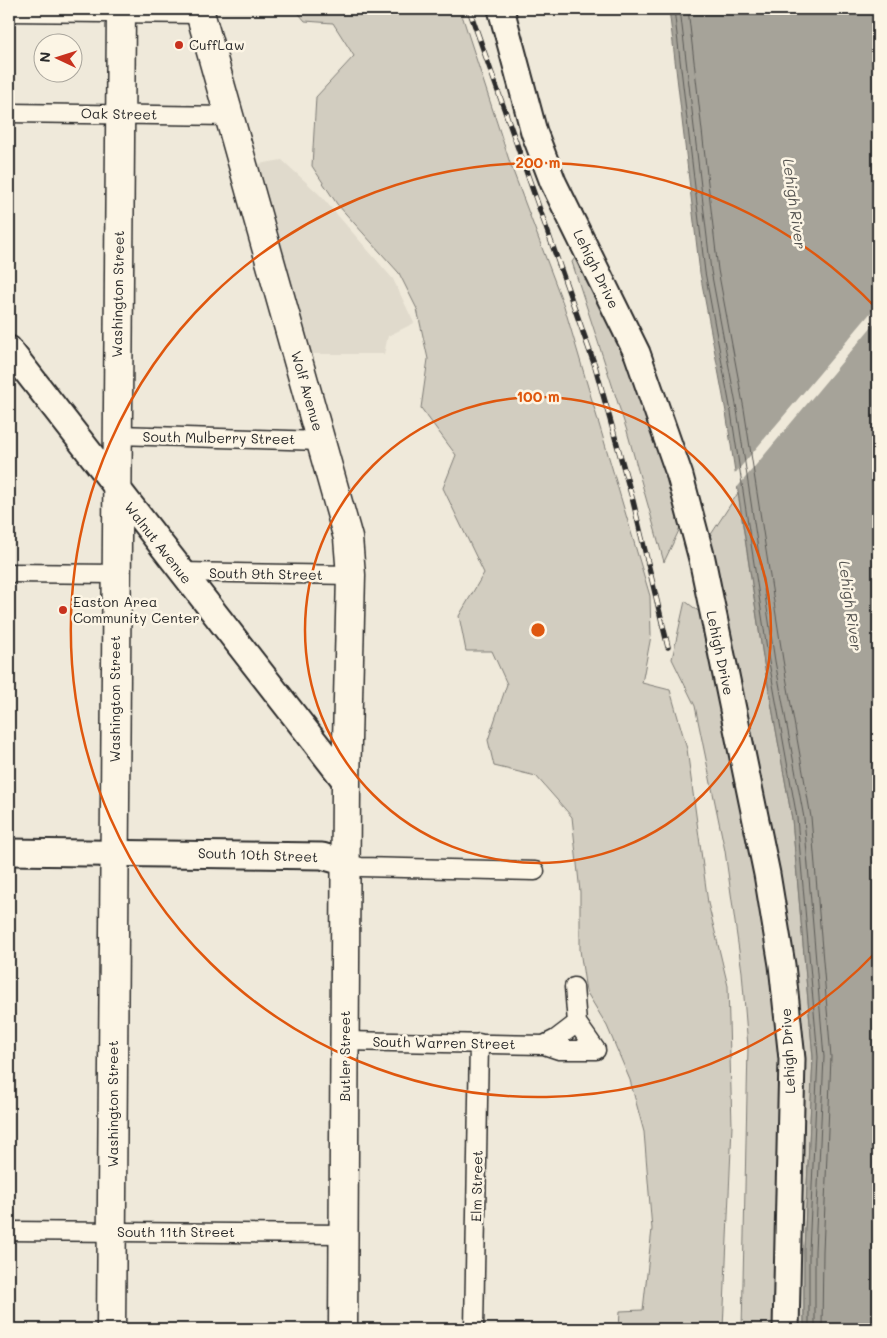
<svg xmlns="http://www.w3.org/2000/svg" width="887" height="1338" viewBox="0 0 887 1338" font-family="Mali,sans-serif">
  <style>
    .built { fill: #e0dacc }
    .green { fill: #d2cdc0; stroke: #7e7c76 }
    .water { fill: #a6a399; stroke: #75736d }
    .pier { fill: #efe9da }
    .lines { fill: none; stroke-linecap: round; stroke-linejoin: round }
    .shore { stroke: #5c5b57; stroke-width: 1 }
    .street-casing { stroke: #2b2b2b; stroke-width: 21 }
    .secondary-casing { stroke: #2b2b2b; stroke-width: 29 }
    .primary-casing { stroke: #2b2b2b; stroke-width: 31 }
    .street { stroke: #fcf5e5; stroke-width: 18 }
    .secondary { stroke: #fcf5e5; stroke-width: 25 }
    .primary { stroke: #fcf5e5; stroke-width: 28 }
    .rail-casing { stroke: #2b2b2b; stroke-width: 5.5 }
    .rail { stroke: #fcf5e5; stroke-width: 4; stroke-dasharray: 11; stroke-linecap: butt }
    .ring { fill: none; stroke: #df570e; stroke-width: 2.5 }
    .poi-dot { fill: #c8321e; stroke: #fcf5e5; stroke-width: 2 }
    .labels { text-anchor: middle; stroke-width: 5; stroke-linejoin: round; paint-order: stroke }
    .poi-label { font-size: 14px; fill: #2b2b2b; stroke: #fcf5e5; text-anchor: start }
    .street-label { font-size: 14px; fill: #2b2b2b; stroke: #fcf5e5 }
    .water-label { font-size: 15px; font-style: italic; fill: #565552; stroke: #fcf5e5 }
    .centre { fill: #df570e; stroke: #fcf5e5; stroke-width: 2.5 }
    .ring-label { font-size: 15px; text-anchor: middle; font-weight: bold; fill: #df570e; stroke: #fcf5e5; stroke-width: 5; stroke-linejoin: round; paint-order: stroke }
  </style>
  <rect width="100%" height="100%" fill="#efe9da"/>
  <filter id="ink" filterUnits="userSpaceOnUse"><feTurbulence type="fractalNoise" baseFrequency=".02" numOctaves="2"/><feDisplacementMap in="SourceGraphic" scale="10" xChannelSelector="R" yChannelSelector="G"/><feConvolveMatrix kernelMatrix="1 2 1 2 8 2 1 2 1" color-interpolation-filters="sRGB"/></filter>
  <g filter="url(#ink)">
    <path class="built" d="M282 160 320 195 393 279 414 323 388 336 384 354H308L253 165Z"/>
    <path class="green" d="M295 9H460L510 163 564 306 650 596 651 636 642 683 670 690 687 749 708 903 728 986 732 1126 723 1329H619L620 1311 643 1310 652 1229 644 1132 630 1080 607 1026 586 991 580 950V892L572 817 536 776 494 766 488 740 507 684 492 651H466L459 616 484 573 443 488 456 455 421 408 428 359 417 309 399 273 337 204 312 166 316 97 354 56 333 23 305 21Z
      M577 255 632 364 683 522 664 562 627 431 572 262Z
      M738 493 764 663 792 819 813 1058 804 1251V1329H797L775 864 747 710 717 588 710 536Z
      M685 601 705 616 767 933 779 1056V1198L774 1329H742L748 1047 742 972 725 851 695 706 672 659Z"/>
    <path class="water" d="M669 9H878V1329H804V1251L813 1057 792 819 764 663 726 412 700 273Z"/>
    <path class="pier" d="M878 304V319L735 490 733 476Z"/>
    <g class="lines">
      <path class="shore" d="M674 9 705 272 731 412 769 662 797 818 818 1057 809 1251V1329
        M680 9 711 271 737 410 775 661 804 818 824 1057 815 1251V1329
        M688 9 718 270 744 409 783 660 811 817 831 1057 823 1251 822 1329"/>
      <g class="street-casing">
        <path id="street" d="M9 12 201 14
          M9 113 230 116
          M117 435 321 441
          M181 572 351 575
          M9 573 116 574
          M346 863 360 867 535 871
          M574 987 577 1023 596 1050
          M577 1023 556 1039 544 1045 559 1050H596
          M345 1041 544 1045
          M9 1231 344 1234
          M474 1329 479 1043"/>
      </g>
      <g class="secondary-casing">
        <path id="secondary" d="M501 9 534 132 553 182 637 353 680 476 702 559 767 874 782 965 792 1059 786 1329
          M9 349 346 782
          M9 852 322 856 346 863"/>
      </g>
      <g class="primary-casing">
        <path id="primary" d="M199 9 348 538 351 575 346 782 343 1329
          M111 1329 121 9"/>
      </g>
      <use href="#street" class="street"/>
      <use href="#secondary" class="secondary"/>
      <use href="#primary" class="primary"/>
      <g class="rail-casing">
        <path id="rail" d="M469 9 595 366 633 501 668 647"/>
      </g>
      <use href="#rail" class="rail"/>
    </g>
  </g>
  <g class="ring">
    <circle cx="538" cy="630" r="233"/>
    <path d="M877 951A467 467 0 1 1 877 309"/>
  </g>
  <g class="poi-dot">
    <circle cx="179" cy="45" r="5"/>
    <circle cx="63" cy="610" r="5"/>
  </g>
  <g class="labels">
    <g class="poi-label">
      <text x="189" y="50">CuffLaw</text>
      <text x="73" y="607">Easton Area<tspan x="73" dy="16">Community Center</tspan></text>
    </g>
    <g class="street-label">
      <text transform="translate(119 114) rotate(1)" y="5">Oak Street</text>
      <text transform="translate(596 269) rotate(64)" y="5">Lehigh Drive</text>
      <text transform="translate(118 294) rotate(-89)" y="5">Washington Street</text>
      <text transform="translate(307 391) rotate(74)" y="5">Wolf Avenue</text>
      <text transform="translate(219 438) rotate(1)" y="5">South Mulberry Street</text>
      <text transform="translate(158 543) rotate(52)" y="5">Walnut Avenue</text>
      <text transform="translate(266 574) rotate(1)" y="5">South 9th Street</text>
      <text transform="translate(720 653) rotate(78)" y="5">Lehigh Drive</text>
      <text transform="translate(115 699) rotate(-90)" y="5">Washington Street</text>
      <text transform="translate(258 855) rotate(2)" y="5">South 10th Street</text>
      <text transform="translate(444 1043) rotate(1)" y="5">South Warren Street</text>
      <text transform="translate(788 1051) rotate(-93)" y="5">Lehigh Drive</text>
      <text transform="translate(345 1056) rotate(-90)" y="5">Butler Street</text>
      <text transform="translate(113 1104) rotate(-90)" y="5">Washington Street</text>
      <text transform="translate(477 1186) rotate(-89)" y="5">Elm Street</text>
      <text x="176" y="1237">South 11th Street</text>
    </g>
    <g class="water-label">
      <text transform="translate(794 204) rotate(82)" y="5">Lehigh River</text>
      <text transform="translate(850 606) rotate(82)" y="5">Lehigh River</text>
    </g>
  </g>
  <circle cx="538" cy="630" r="8" class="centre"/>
  <g class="ring-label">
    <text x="538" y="168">200 m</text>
    <text x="538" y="402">100 m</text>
  </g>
  <rect width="887" height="1338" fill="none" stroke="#fcf5e5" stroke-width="30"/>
  <rect x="15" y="15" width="857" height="1308" fill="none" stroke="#2b2b2b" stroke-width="2" filter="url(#ink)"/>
  <g transform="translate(58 58) rotate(274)"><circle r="24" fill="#fcf5e5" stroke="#a8a49b"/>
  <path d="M0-4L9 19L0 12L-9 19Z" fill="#c8321e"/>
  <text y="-8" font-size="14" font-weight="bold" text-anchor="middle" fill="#2b2b2b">N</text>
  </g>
</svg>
